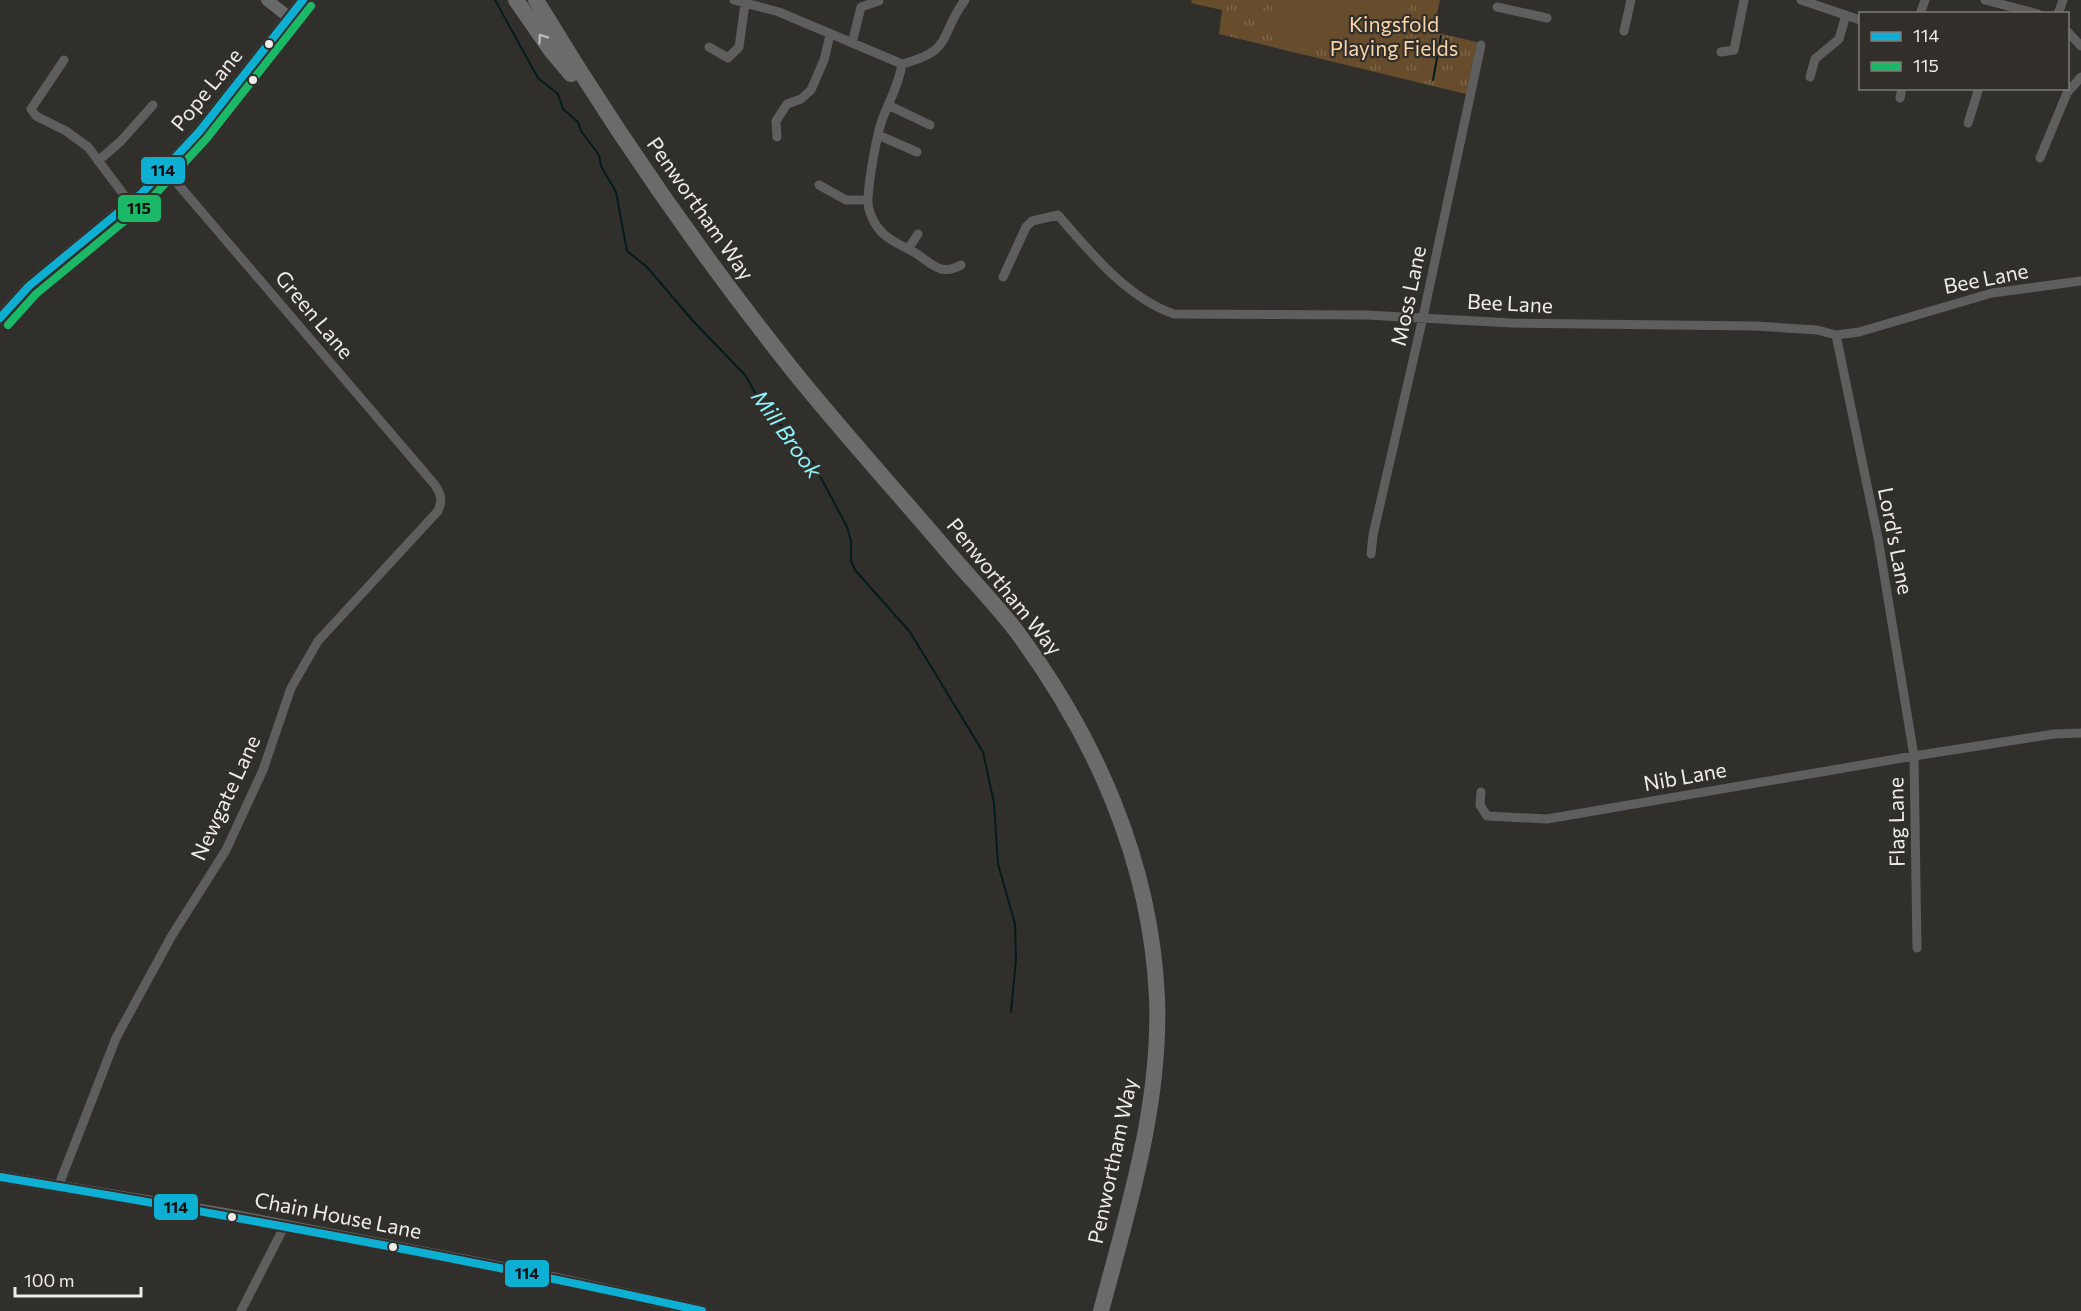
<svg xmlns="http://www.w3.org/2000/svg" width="2081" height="1311" viewBox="0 0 2081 1311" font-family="Commissioner,sans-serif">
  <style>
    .grass { fill: url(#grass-tufts) }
    .pitch { fill: #674d2b }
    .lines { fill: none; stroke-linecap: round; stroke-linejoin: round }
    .stream { stroke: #041b1d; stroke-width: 2 }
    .street { stroke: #5d5e5d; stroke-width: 9 }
    .secondary { stroke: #676868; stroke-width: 12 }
    .highway { stroke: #6c6b6b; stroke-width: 16 }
    .bus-1-casing { stroke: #322f2b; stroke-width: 12 }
    .bus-2-casing { stroke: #322f2b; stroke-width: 12 }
    .bus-1 { stroke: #0dafd3; stroke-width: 8 }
    .bus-2 { stroke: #1ab867; stroke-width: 8 }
    .oneway { stroke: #bab8b7 }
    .bus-dot { fill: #eeece9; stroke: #322f2b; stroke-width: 2 }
    .labels { text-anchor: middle; stroke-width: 4.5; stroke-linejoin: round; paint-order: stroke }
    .park-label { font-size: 21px; fill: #fbd5a7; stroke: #322f2b }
    .street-label { font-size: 21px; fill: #eeece9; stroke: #322f2b }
    .water-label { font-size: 22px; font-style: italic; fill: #8df5fd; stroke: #322f2b }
    .line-badge { stroke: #322f2b; stroke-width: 2 }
    .pale-badge-label { font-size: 16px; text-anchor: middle; font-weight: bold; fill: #111 }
  </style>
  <defs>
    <pattern id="grass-tufts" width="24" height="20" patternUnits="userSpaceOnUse" patternTransform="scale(1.5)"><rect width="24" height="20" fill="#674d2b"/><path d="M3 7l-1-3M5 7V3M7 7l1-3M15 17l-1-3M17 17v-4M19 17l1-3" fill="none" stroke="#7d674a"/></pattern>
  </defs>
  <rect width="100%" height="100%" fill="#312f2c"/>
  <path class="grass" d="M1192 0H1440L1433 32 1477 42 1466 94 1219 34 1222 10 1191 3Z"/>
  <path class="pitch" d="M1259 0 1264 7 1260 18 1263 23 1260 27H1256L1253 19 1245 18 1242 9Z
    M1282 0H1410L1398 61 1275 36Z"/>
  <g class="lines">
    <path class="stream" d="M495 0 538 78 558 94 563 109 578 122 581 131 599 155 601 166 616 192 627 251 647 267 693 321 745 375 760 401 812 461 847 527 851 541V561L855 570 910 632 983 752 994 803 998 864 1015 924 1016 959 1011 1012
      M1433 80 1441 36"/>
    <path class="street" d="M734 0 779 12 902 64C955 50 938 36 965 0
      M1801 0 1860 20
      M1985 0 2038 14
      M1497 7 1547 18
      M1920 14 1925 0
      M2058 14 2063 0
      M1624 31 1631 0
      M2068 32 2081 46
      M852 43 861 7 879 1
      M709 47 728 58 739 47 745 4
      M1721 52 1734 50 1744 0
      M64 60 31 109 36 116 66 131 88 147 130 203
      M902 64C899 85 889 101 882 120 876 138 869 179 868 198 867 208 872 220 878 228 888 241 904 246 917 254 933 265 942 276 961 265
      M1810 77 1815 59 1839 39 1846 15
      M1900 98 1902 88
      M888 105 930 125
      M1968 123 1979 88
      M878 135 917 152
      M777 137 776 121 787 104 801 99 811 90 824 60 830 35
      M2040 158 2067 93 2081 77
      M98 161 121 141 153 105
      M819 185 846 200H868
      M908 249 918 234
      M1003 277 1026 227 1032 221 1058 215C1089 251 1127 298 1174 314L1367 315 1512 323 1755 326 1817 330 1836 335 1859 332 1992 293 2081 281
      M1836 335 1878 538 1914 756 1917 948
      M1371 554 1373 535 1423 317 1481 45
      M1481 792 1480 805 1487 816 1547 819 1914 756 2054 734 2081 733
      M58 1187 116 1038 171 937 226 850 263 770 291 688 318 641 438 511C443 500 441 494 435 485L165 169
      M241 1311 284 1227"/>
    <path class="secondary" d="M267 0 290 18
      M0 318 29 286 142 193 199 132 303 0
      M0 1177 225 1214 544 1276 702 1311"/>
    <path class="highway" d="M516 0 550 49 571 74
      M536 0C613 128 698 251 791 368 843 433 900 495 954 559 974 582 995 604 1014 628 1095 736 1151 862 1157 998 1161 1105 1128 1209 1101 1311"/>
    <g class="bus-1-casing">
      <path id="bus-1" d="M0 318 29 286 142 193 199 132 303 0
        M0 1177C235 1216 469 1259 702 1311"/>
    </g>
    <g class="bus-2-casing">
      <path id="bus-2" d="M8 325 36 294 150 200 207 138 311 6"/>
    </g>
    <use href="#bus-1" class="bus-1"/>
    <use href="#bus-2" class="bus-2"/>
  </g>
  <defs><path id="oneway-chevron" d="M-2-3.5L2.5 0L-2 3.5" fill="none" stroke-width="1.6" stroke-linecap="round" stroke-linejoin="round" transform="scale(1.5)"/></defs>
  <use class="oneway" href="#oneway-chevron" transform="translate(542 38) rotate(-125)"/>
  <g class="bus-dot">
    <circle cx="269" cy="44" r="5"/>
    <circle cx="253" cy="80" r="5"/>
    <circle cx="232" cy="1217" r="5"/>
    <circle cx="393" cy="1247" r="5"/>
  </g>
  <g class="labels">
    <g class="park-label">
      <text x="1394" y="32">Kingsfold<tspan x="1394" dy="24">Playing Fields</tspan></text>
    </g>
    <g class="street-label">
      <text transform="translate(207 90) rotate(-51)" y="7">Pope Lane</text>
      <text transform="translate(700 209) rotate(55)" y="7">Penwortham Way</text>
      <text transform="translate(1986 279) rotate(-11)" y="7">Bee Lane</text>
      <text transform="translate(1409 296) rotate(-78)" y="7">Moss Lane</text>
      <text transform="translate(1510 304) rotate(3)" y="7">Bee Lane</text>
      <text transform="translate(314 315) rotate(50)" y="7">Green Lane</text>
      <text transform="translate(1895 541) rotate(79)" y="7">Lord's Lane</text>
      <text transform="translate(1004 587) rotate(51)" y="7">Penwortham Way</text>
      <text transform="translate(1685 777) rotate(-10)" y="7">Nib Lane</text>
      <text transform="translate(226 798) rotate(-65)" y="7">Newgate Lane</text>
      <text transform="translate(1897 822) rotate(-91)" y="7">Flag Lane</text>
      <text transform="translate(1113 1161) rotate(-78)" y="7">Penwortham Way</text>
      <text transform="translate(338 1216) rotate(11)" y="7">Chain House Lane</text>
    </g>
    <g class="water-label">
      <text transform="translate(787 434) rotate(54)" y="8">Mill Brook</text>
    </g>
  </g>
  <g class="line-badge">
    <rect x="140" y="156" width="46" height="29" rx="6" fill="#0dafd3"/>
    <rect x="117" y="194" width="45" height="29" rx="6" fill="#1ab867"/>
    <rect x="153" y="1193" width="46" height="28" rx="6" fill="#0dafd3"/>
    <rect x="504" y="1259" width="46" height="29" rx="6" fill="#0dafd3"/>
  </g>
  <g class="pale-badge-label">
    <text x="163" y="176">114</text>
    <text x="139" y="214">115</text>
    <text x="176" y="1213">114</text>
    <text x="527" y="1279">114</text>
  </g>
  <rect x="1859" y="12" width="210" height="78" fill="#322f2b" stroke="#7d7b77" stroke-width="1.5"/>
  <rect x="1871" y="32" width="30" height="9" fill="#0dafd3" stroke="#7d7b77" stroke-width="1.5"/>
  <text x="1913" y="42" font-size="18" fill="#eeece9">114</text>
  <rect x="1871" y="62" width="30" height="9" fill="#1ab867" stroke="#7d7b77" stroke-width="1.5"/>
  <text x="1913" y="72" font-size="18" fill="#eeece9">115</text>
  <path d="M15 1287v9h126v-9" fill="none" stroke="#eeece9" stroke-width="3"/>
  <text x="24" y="1287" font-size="18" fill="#eeece9" stroke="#322f2b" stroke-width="4.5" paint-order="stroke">100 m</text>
</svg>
